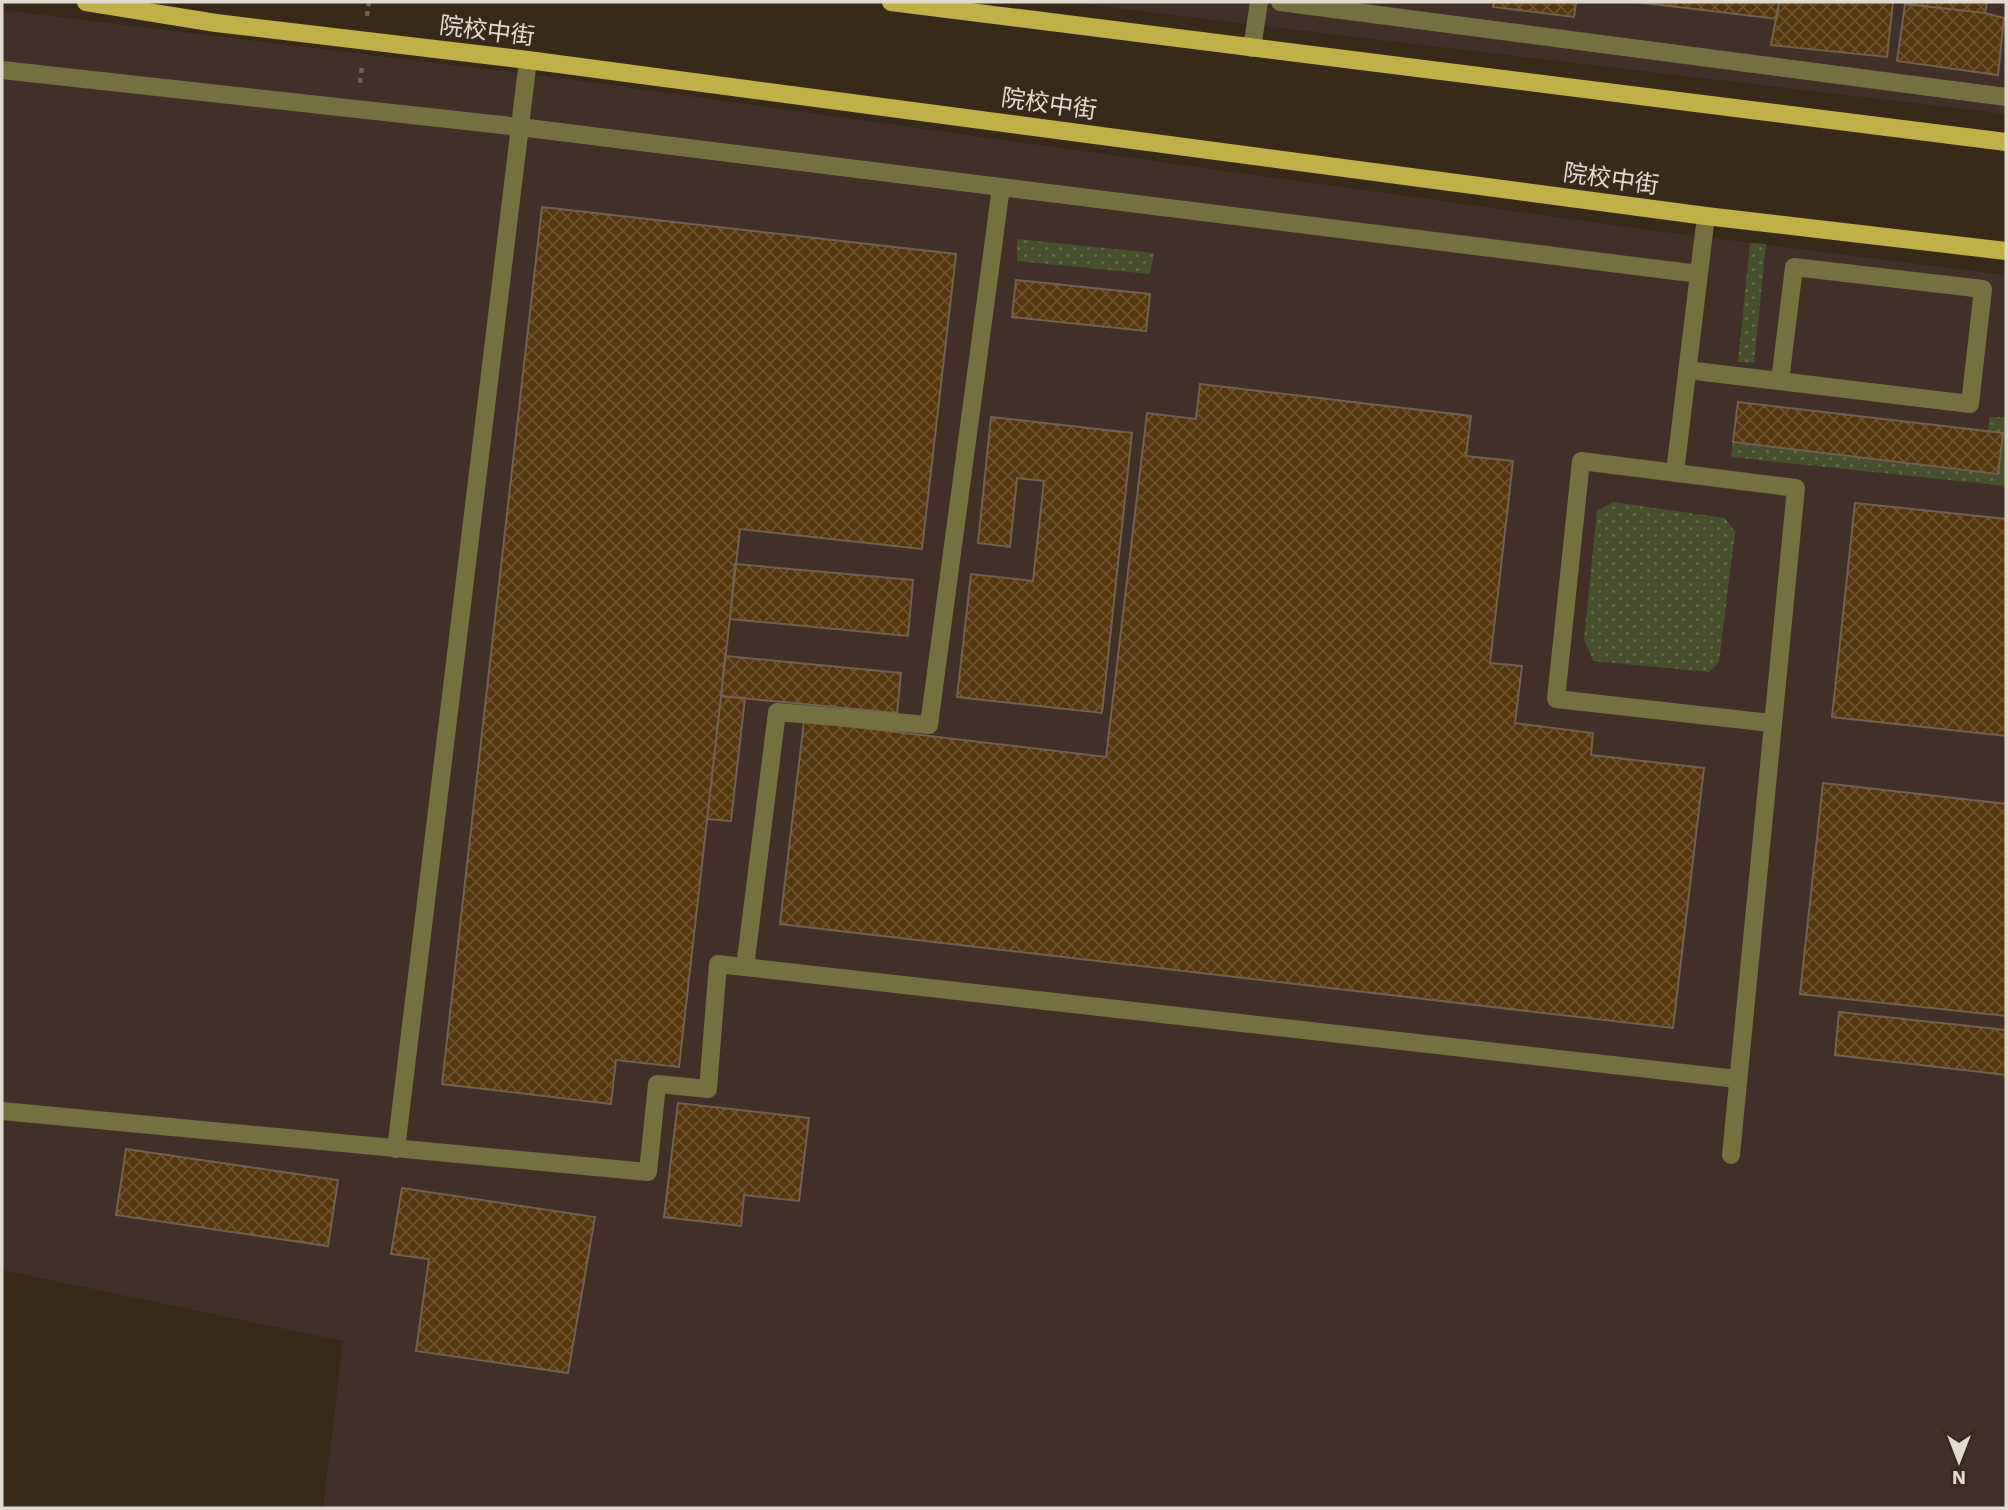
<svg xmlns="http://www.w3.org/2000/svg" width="2008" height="1510" viewBox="0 0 2008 1510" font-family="'Work Sans','Noto Sans SC',sans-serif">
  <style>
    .industrial { fill: #422f28 }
    .garden { fill: url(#garden-dots) }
    .building { fill: url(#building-cross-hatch); stroke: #72614f; stroke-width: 2 }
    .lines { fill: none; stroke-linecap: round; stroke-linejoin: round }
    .path { stroke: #6f6153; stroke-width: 4.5; stroke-dasharray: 5 5; stroke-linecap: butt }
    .minor { stroke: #766f40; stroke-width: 18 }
    .major { stroke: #c1b047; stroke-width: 18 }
    .labels { text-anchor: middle; stroke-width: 5; stroke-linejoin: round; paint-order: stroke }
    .street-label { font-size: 24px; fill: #e3dacf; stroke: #382919 }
  </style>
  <defs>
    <pattern id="garden-dots" width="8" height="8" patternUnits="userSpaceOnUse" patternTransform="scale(1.75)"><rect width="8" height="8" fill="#484f2d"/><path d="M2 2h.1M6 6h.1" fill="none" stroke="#62684a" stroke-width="1.8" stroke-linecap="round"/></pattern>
    <pattern id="building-cross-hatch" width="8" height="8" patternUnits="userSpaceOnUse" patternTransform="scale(1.75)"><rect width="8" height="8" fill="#56360d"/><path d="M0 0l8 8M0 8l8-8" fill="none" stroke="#6e522f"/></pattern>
  </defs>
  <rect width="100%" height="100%" fill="#382919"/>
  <path class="industrial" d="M1067 2H2006V114L1288 29Z
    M2 10 560 78 1656 231 2006 275V1508H323L343 1341 2 1270Z"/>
  <path class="garden" d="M1017 239 1154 253 1150 274 1017 261Z
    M1750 243 1766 244 1754 363 1738 362Z
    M1989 417H2006V486L1731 457 1733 442 1997 474 2003 433 1988 431Z
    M1613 502 1725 518 1735 532 1719 662 1709 672 1593 661 1584 639 1597 511Z"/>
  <path class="building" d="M1494 2H1576L1574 17 1493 7Z
    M1636 2H1779L1777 19Z
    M1779 2H1893L1887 57 1771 45Z
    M1905 2H1987L1985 13 1905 4Z
    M1905 4 1985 13 2004 18 1998 75 1897 61Z
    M542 207 956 254 922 549 740 529 679 1067 616 1060 611 1104 442 1084Z
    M1016 280 1150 294 1146 331 1012 317Z
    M1200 384 1471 416 1466 456 1513 461 1490 663 1522 666 1515 723 1593 733 1591 755 1704 768 1673 1028 780 924 804 721 1106 757 1147 413 1196 419Z
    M1738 402 2003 433 1998 474 1733 442Z
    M991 417 1132 433 1102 713 957 697 971 574 1033 581 1044 481 1017 478 1010 547 978 543Z
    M1855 503 2006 519V736L1832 717Z
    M735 564 913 580 908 636 730 619Z
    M725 656 901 673 897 713 721 696Z
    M721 696 745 698 731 821 707 819Z
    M1823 783 2006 804V1016L1800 994Z
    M1839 1012 2006 1030V1075L1835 1055Z
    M678 1103 809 1118 799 1201 744 1195 741 1226 664 1217Z
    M126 1149 338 1180 328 1246 116 1215Z
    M402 1188 595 1217 568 1373 416 1351 429 1259 391 1254Z"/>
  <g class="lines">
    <path class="path" d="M367 16 369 2
      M360 83 362 67"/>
    <path class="minor" d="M1280 2 2006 97
      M1252 48 1259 2
      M2 70 520 127 1699 274
      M1687 370 1970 404 1983 289 1794 267 1780 381
      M1675 472 1706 216
      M745 967 777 712 929 725 1001 187
      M2 1111 648 1172 657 1084 708 1089 718 964 1737 1079
      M396 1149 528 60
      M1731 1155 1796 488 1581 461 1556 699 1771 723"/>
    <path class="major" d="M86 2 216 23 528 60 1706 216 2006 251
      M891 2 2006 142"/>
  </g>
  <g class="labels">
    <g class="street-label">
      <text transform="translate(487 31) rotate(7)" y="8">院校中街</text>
      <text transform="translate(1049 104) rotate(8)" y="8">院校中街</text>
      <text transform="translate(1611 179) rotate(8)" y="8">院校中街</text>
    </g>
  </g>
  <rect width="2008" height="1510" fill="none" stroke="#e3dacf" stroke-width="7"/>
  <g transform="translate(1959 1461) rotate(180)" stroke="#382919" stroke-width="5" paint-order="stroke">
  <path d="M0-5L12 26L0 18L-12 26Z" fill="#e3dacf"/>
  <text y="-10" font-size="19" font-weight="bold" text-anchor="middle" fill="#e3dacf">N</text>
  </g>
</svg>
